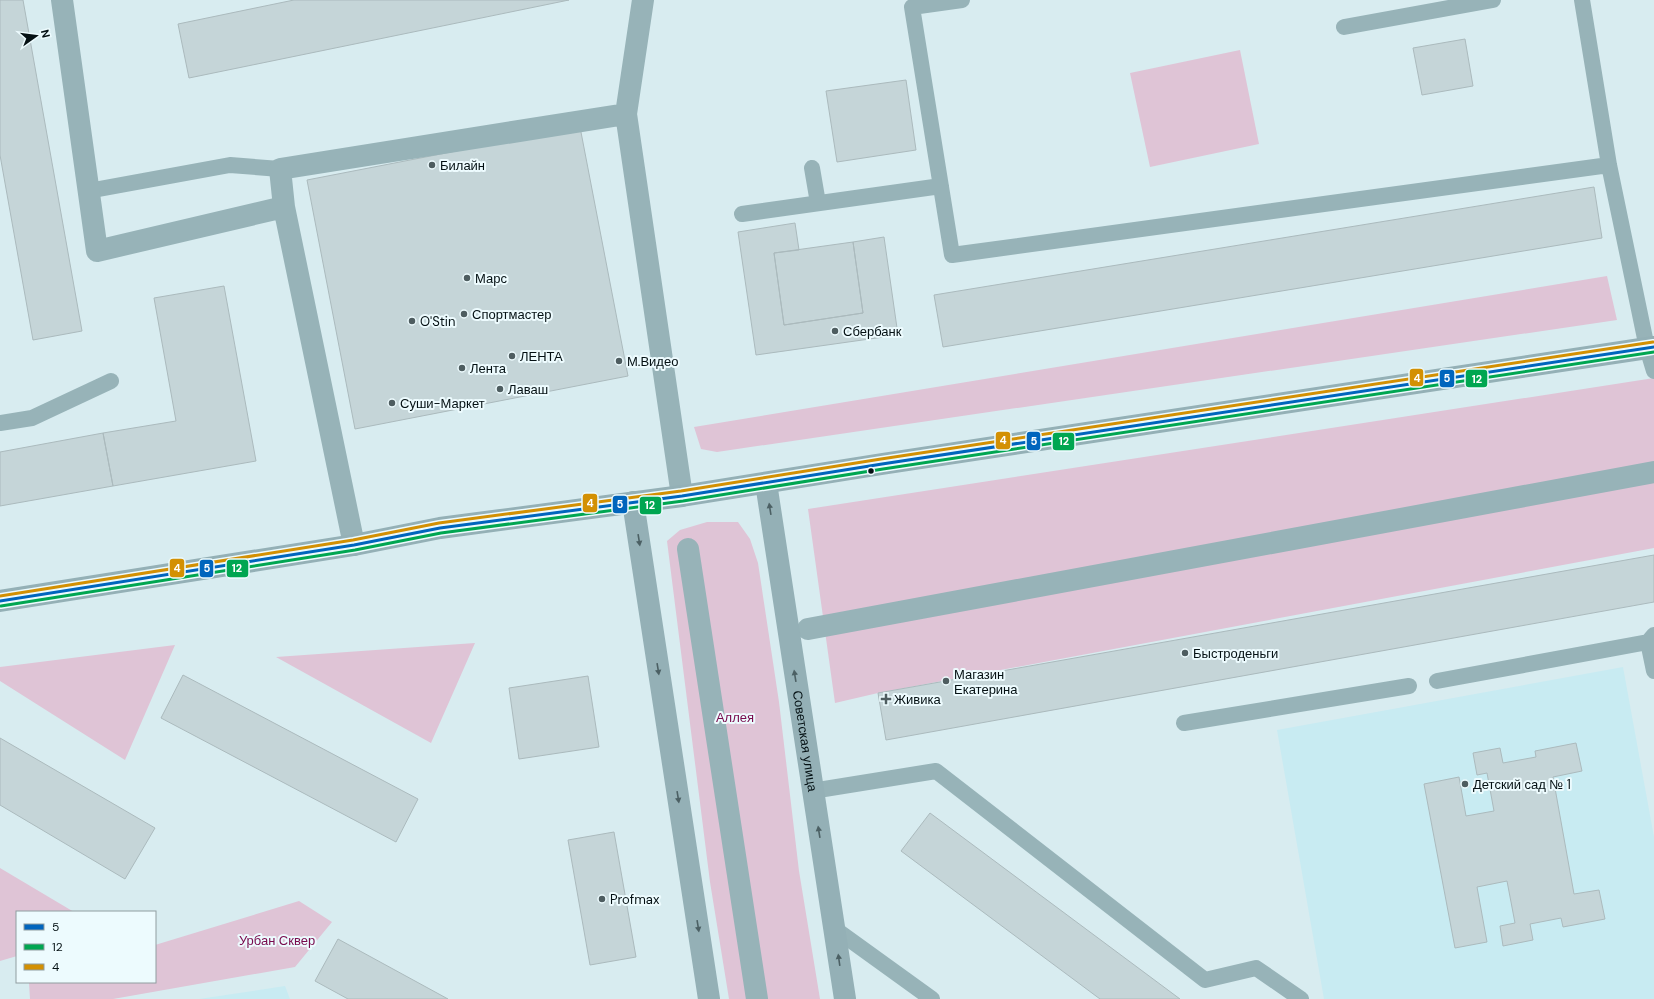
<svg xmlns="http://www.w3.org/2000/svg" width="1654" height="999" viewBox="0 0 1654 999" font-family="'DM Sans',sans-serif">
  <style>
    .built { fill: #c8ebf2 }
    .green { fill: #dfc4d6 }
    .building { fill: #c5d5d8; stroke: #abbabd }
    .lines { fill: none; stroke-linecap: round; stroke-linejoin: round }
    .lane { stroke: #97b3b8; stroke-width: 16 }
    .street { stroke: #97b3b8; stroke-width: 22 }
    .secondary { stroke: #94b0b6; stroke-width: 22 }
    .bus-1-casing { stroke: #edfbfe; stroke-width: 6 }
    .bus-2-casing { stroke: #edfbfe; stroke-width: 6 }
    .bus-3-casing { stroke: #edfbfe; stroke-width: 6 }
    .bus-1 { stroke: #0065bd; stroke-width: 3 }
    .bus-2 { stroke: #00a651; stroke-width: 3 }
    .bus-3 { stroke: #d39003; stroke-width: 3 }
    .oneway { fill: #4c6064 }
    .poi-dot { fill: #4e5d60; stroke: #edfbfe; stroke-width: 1.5 }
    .bus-dot { fill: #041013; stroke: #edfbfe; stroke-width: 1.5 }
    .labels { text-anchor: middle; stroke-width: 4; stroke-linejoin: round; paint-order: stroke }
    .poi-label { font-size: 13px; fill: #041013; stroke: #edfbfe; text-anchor: start }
    .park-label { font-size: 13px; fill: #790a4d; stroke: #edfbfe }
    .street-label { font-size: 13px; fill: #041013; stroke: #edfbfe }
    .line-badge { stroke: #edfbfe; stroke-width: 1.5 }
    .badge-label { font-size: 11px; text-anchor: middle; font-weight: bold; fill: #fff }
  </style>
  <rect width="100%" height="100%" fill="#d8ecf0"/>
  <path class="built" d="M1623 667 1654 837V999H1324L1277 730Z
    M285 986 290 999H199Z"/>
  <path class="green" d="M1240 50 1259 144 1150 167 1130 73Z
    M1607 276 1617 320 717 452 701 449 694 427Z
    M1654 378V548L878 693 835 703 808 509Z
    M707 522H738L750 539 758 563 779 702 799 871 820 999H729L710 882 667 541 680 530Z
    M475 643 431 743 276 657Z
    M175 645 125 760 0 681V667Z
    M0 868 74 912H17V956L0 961Z
    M299 901 332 922 295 967 113 999H30L29 983 33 982H155V945Z"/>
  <path class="building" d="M0 0H23L82 331 33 340 0 155Z
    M294 0H569L189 78 178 24Z
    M1465 39 1473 86 1422 95 1413 48Z
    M906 80 916 150 837 162 826 91Z
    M580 127 628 376 355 429 307 180Z
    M1594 187 1602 238 943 347 934 295Z
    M795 223 799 250 774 253 784 325 863 313 853 242 884 237 898 335 756 355 738 232Z
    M853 242 863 313 784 325 774 253Z
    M224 286 256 461 113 486 103 433 176 421 154 298Z
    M103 433 113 486 0 506V452Z
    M1654 555V602L886 740 878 693Z
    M183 675 418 799 396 842 161 718Z
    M588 676 599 747 519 759 509 688Z
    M0 738 155 828 125 879 0 805Z
    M1576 743 1582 771 1553 777 1574 894 1599 890 1605 919 1563 927 1561 918 1530 924 1533 940 1503 946 1500 926 1515 923 1507 881 1477 887 1487 942 1455 948 1424 784 1459 777 1466 816 1494 811 1487 773 1477 775 1473 753 1500 748 1503 763 1536 757 1535 751Z
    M930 813 1180 999H1100L901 851Z
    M614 832 636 957 590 965 568 840Z
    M338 939 448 999H348L315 981Z"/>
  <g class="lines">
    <path class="lane" d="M962 0 912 7 952 255 1609 165
      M1582 0 1609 165 1647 348 1654 371
      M1344 27 1493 0
      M812 168 818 203
      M88 191 230 165 280 169
      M742 214 941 186
      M0 423 32 418 111 381
      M1654 635 1648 642 1654 671
      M1437 681 1648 642
      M1184 723 1409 686
      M812 791 936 771 1205 980 1256 968 1301 999
      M835 929 932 999"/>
    <path class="street" d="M62 0 97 251 284 207 354 545
      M643 0 626 114 682 496
      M284 207 280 169 626 114
      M688 549 757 999
      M808 629 1654 472"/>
    <g class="secondary">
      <path id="s1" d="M766 483 845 999"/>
      <path d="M633 502 709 999"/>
      <path d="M0 601 354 545 440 528 682 496 882 464 1654 347"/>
    </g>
    <g class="bus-1-casing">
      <path id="bus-1" d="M0 601 354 545 440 528 682 496 882 464 1654 347"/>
    </g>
    <g class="bus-2-casing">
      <path id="bus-2" d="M1 606 355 550 441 533 683 501 883 469 1654 352"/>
    </g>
    <g class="bus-3-casing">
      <path id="bus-3" d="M0 596 353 540 439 523 681 491 881 459 1653 342"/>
    </g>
    <use href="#bus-1" class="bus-1"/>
    <use href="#bus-2" class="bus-2"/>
    <use href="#bus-3" class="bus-3"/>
  </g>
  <defs><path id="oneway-solid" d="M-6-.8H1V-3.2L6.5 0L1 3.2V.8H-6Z"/></defs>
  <g class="oneway">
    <use href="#oneway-solid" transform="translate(770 509) rotate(-99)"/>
    <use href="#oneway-solid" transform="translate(639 540) rotate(81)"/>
    <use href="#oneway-solid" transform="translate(658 669) rotate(81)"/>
    <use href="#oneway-solid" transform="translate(795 676) rotate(-99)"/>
    <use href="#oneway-solid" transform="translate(678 797) rotate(81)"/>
    <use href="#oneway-solid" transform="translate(819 832) rotate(-99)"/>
    <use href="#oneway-solid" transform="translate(698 926) rotate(81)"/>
    <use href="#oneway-solid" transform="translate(839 960) rotate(-98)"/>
  </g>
  <g class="poi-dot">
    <circle cx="432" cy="165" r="4"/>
    <circle cx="467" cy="278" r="4"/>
    <circle cx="464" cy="314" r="4"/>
    <circle cx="412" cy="321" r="4"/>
    <circle cx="835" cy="331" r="4"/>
    <circle cx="512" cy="356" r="4"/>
    <circle cx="619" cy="361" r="4"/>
    <circle cx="462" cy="368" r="4"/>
    <circle cx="500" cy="389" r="4"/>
    <circle cx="392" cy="403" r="4"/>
    <circle cx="1185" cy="653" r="4"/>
    <circle cx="946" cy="681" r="4"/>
    <path d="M884 693h4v4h4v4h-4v4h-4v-4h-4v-4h4z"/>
    <circle cx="1465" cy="784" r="4"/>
    <circle cx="602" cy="899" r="4"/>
  </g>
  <circle class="bus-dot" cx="871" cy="471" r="3.5"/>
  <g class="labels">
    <g class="poi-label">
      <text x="440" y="170">Билайн</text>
      <text x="475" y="283">Марс</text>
      <text x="472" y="319">Спортмастер</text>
      <text x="420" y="326">O'Stin</text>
      <text x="843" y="336">Сбербанк</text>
      <text x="520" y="361">ЛЕНТА</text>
      <text x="627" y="366">М.Видео</text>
      <text x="470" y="373">Лента</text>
      <text x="508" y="394">Лаваш</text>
      <text x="400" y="408">Суши-Маркет</text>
      <text x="1193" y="658">Быстроденьги</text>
      <text x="954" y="679">Магазин<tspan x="954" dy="15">Екатерина</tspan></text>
      <text x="894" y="704">Живика</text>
      <text x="1473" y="789">Детский сад № 1</text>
      <text x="610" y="904">Profmax</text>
    </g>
    <g class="park-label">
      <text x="735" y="722">Аллея</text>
      <text x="277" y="945">Урбан Сквер</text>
    </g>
    <g class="street-label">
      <text dy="5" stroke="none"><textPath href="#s1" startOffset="261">Советская улица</textPath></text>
    </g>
  </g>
  <g class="line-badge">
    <rect x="1409" y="368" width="15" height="19" rx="4" fill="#d39003"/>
    <rect x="1439" y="369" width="16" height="19" rx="4" fill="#0065bd"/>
    <rect x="1465" y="369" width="23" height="19" rx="4" fill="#00a651"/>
    <rect x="995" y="431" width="16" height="19" rx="4" fill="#d39003"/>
    <rect x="1026" y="431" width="15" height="20" rx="4" fill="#0065bd"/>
    <rect x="1052" y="432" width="23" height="19" rx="4" fill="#00a651"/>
    <rect x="582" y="493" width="16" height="20" rx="4" fill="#d39003"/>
    <rect x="612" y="495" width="16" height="19" rx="4" fill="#0065bd"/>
    <rect x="639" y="496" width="23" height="19" rx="4" fill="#00a651"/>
    <rect x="169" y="558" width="16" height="20" rx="4" fill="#d39003"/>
    <rect x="199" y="559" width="15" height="19" rx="4" fill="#0065bd"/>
    <rect x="226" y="559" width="23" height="19" rx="4" fill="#00a651"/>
  </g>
  <g class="badge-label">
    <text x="1417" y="382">4</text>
    <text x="1447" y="382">5</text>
    <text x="1477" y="383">12</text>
    <text x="1003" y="444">4</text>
    <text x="1034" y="445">5</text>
    <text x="1064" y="445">12</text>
    <text x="590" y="507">4</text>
    <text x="620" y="508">5</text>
    <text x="650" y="509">12</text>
    <text x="177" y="572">4</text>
    <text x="207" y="572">5</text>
    <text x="237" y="572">12</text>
  </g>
  <rect x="16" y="911" width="140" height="72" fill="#edfbfe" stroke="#909da0"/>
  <rect x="24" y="924" width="20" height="6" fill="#0065bd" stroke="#909da0"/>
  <text x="52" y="931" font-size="12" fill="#041013">5</text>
  <rect x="24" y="944" width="20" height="6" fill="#00a651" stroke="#909da0"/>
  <text x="52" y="951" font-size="12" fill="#041013">12</text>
  <rect x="24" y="964" width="20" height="6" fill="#d39003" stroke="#909da0"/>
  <text x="52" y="971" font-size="12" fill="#041013">4</text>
  <g transform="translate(36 36) rotate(76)" stroke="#edfbfe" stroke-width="3" paint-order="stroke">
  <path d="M0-3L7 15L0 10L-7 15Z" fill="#041013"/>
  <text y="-6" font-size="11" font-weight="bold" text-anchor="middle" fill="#041013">N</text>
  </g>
</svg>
